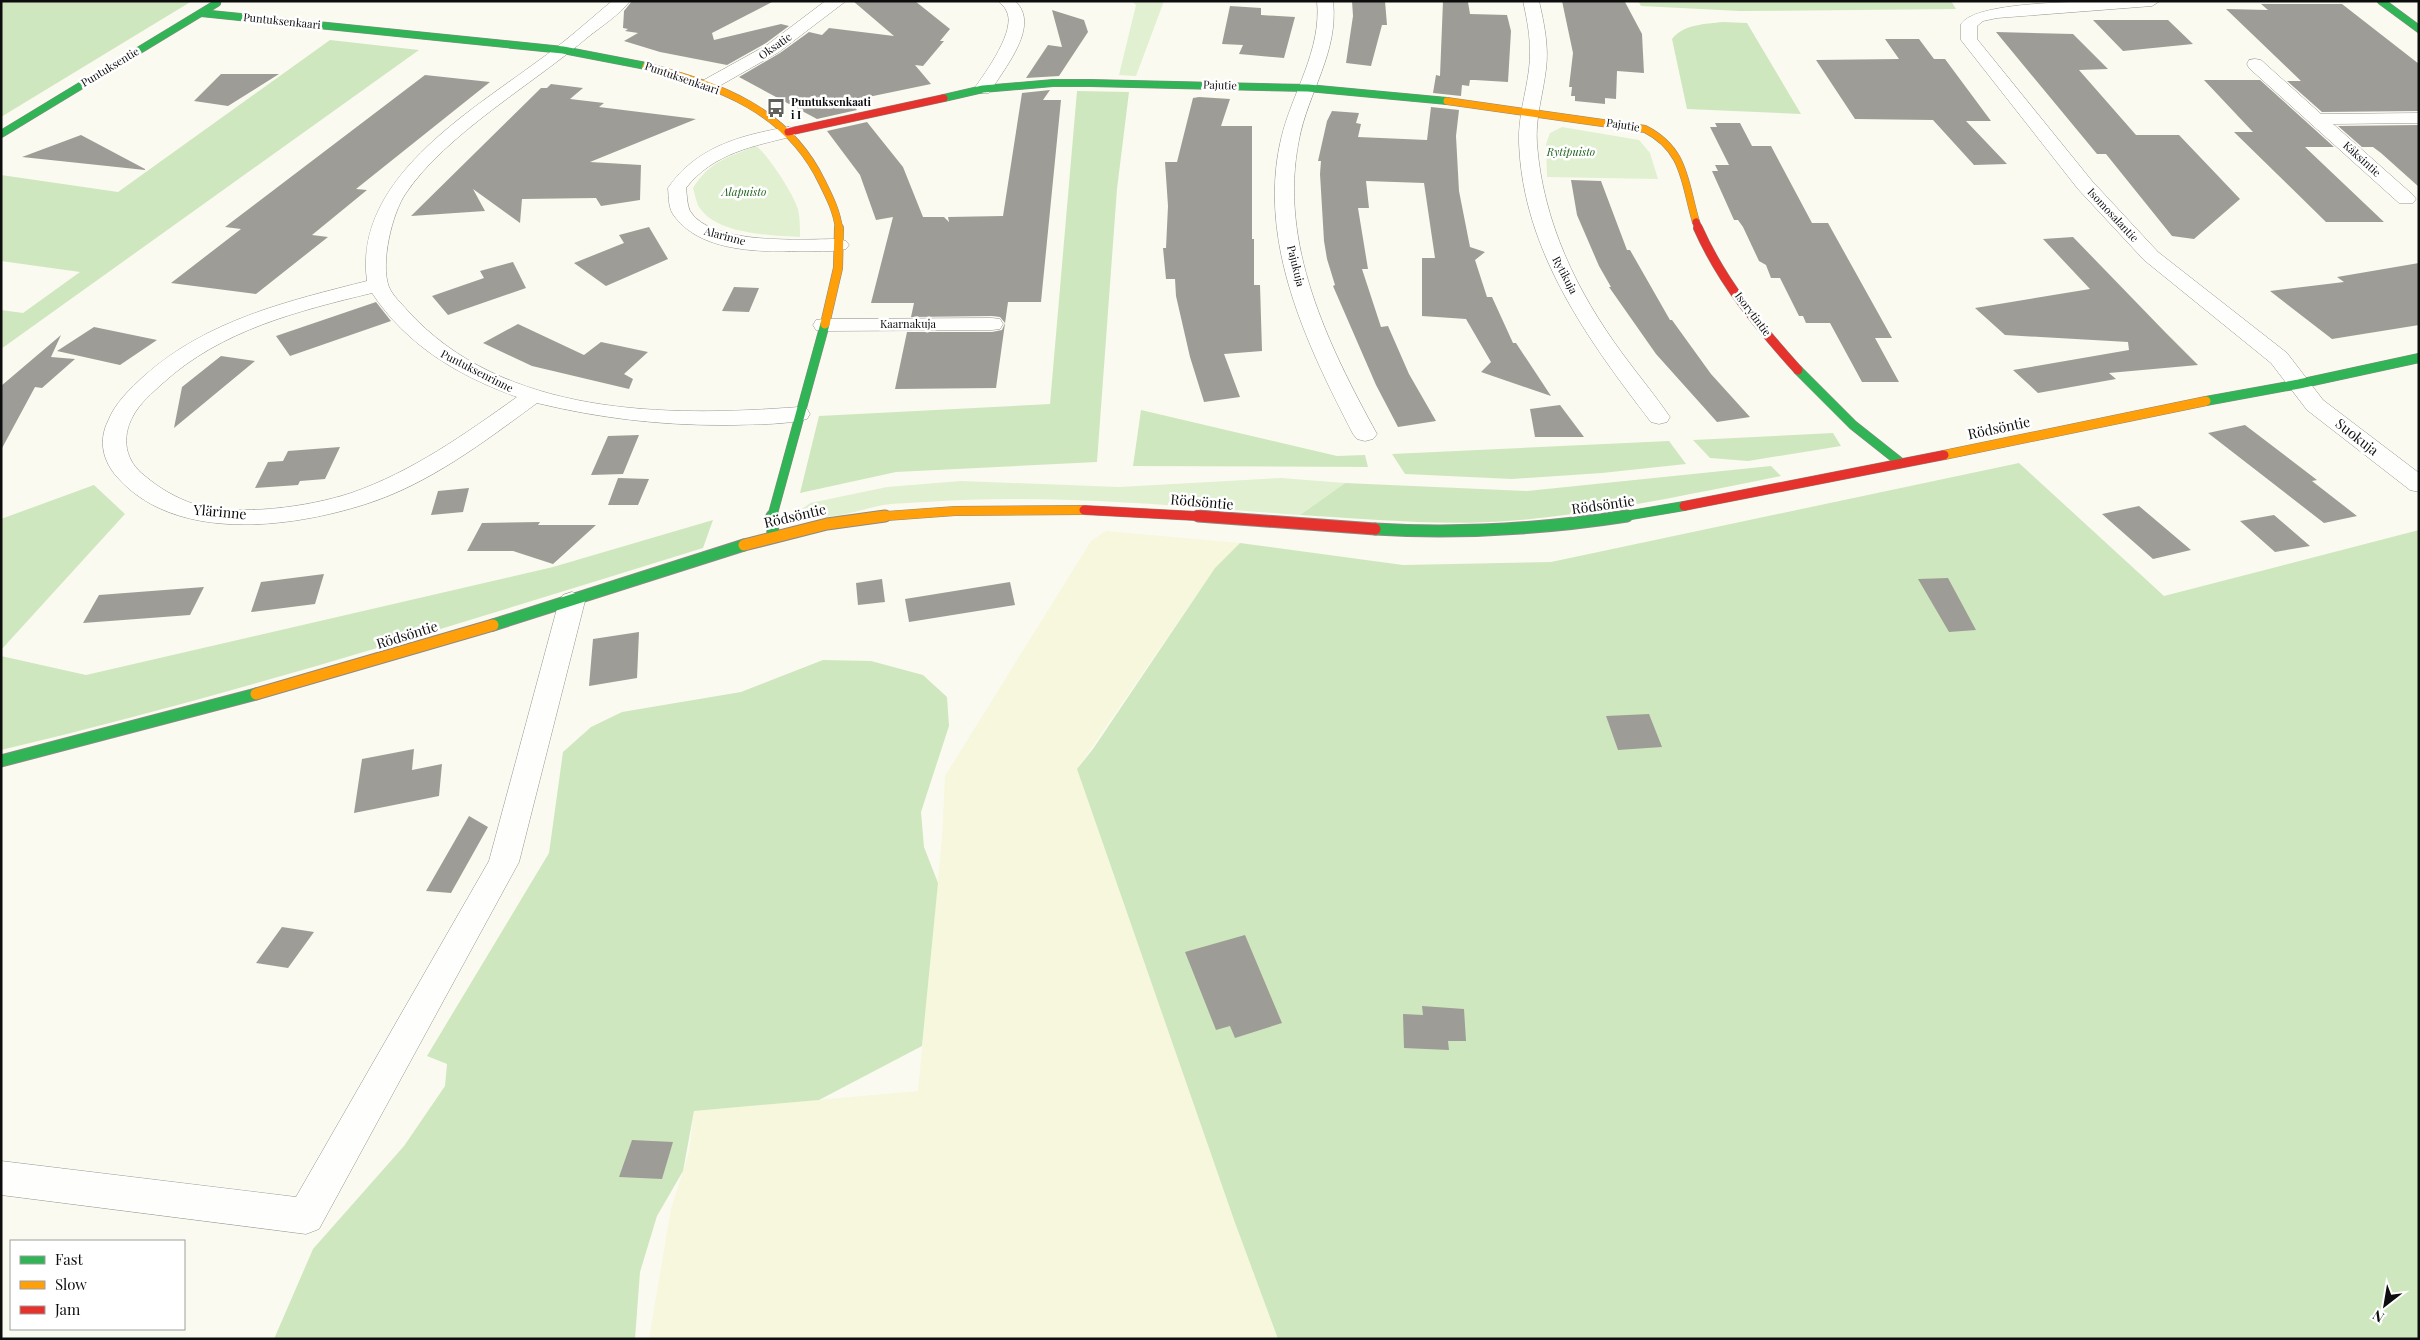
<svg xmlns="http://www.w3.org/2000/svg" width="2420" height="1340" viewBox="0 0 2420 1340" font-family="'Playfair Display',serif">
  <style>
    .farmland { fill: #f6f7dd }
    .green { fill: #e0f0d1 }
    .forest { fill: #cfe7bf }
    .building { fill: #9e9c96 }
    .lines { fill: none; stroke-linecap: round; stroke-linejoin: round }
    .street-casing { stroke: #94948f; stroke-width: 1 }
    .fast-far2-casing { stroke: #8b8a86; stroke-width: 8 }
    .fast-far1-casing { stroke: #8b8a86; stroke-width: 10 }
    .fast-casing { stroke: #8b8a86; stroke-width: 13 }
    .slow-far2-casing { stroke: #8b8a86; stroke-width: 8 }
    .slow-far1-casing { stroke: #8b8a86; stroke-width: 10 }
    .slow-casing { stroke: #8b8a86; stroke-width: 13 }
    .jam-far2-casing { stroke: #8b8a86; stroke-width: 8 }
    .jam-far1-casing { stroke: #8b8a86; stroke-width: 10 }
    .jam-casing { stroke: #8b8a86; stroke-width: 13 }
    .street { fill: #fefefd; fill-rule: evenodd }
    .fast-far2 { stroke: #30b455; stroke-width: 7 }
    .fast-far1 { stroke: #30b455; stroke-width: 9 }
    .fast { stroke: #30b455; stroke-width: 11 }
    .slow-far2 { stroke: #ff9f0a; stroke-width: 7 }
    .slow-far1 { stroke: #ff9f0a; stroke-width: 9 }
    .slow { stroke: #ff9f0a; stroke-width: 11 }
    .jam-far2 { stroke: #e5322d; stroke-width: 7 }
    .jam-far1 { stroke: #e5322d; stroke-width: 9 }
    .jam { stroke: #e5322d; stroke-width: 11 }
    .labels { text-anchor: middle; stroke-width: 5; stroke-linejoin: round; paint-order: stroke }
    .far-street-label { font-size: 11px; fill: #0d0d0d; stroke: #fff }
    .far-poi-label { font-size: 11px; font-weight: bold; fill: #0d0d0d; stroke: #fff; text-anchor: start }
    .far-park-label { font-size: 11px; font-style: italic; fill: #22631e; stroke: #fff }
    .street-label { font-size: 14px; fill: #0d0d0d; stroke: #fff }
  </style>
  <rect width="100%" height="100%" fill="#fbfaf0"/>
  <path class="farmland" d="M1106 531 1240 543 1215 568 1077 769 1234 1220 1278 1339H649L671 1209 689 1152 694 1111 918 1091 942 838 945 776 1091 541Z"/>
  <path class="green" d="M1132 1H1164L1136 76 1119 75 1136 5Z
    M1562 127 1639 140 1650 153 1658 179 1547 177 1546 144 1550 133Z
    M756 146C768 154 794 195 798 209 800 218 800 228 800 237 771 235 717 235 699 207 696 202 695 194 693 188 710 161 728 157 756 146Z
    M1281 478 1345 483 1300 515C1176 506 1050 493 925 502 911 503 897 503 883 505 860 509 822 526 802 509L810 503 887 487 961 481 1119 487Z"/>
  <path class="forest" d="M1 1H192L1 117Z
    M1638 1H1951L1956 9 1740 11 1641 6Z
    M1723 22 1747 23 1801 114 1687 109 1672 39C1684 24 1705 24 1723 22Z
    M330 40 419 50 1 349V310L23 313 80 272 1 261V175L118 192Z
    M1077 91 1129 92 1117 189 1097 462 896 472 800 493 819 416 1050 404Z
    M1141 410 1337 456 1365 455 1368 467 1133 466Z
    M1833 433 1841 446 1748 461 1710 458 1693 440Z
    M1669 441 1686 464 1602 473 1512 479 1405 474 1392 454Z
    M2019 463 2164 596 2419 530V1339H1278L1234 1220 1077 769 1093 749 1215 568 1240 543 1403 565 1551 562Z
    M1771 466 1781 476C1690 494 1600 514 1508 521 1440 526 1369 519 1300 515L1345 483 1527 491Z
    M94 485 125 514 1 650V519Z
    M713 520 703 548C470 620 238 694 1 750V656L86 675 553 567Z
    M823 660 871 661 923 675 947 697 949 726 921 812 924 847 938 883 922 1046 819 1100 694 1111 683 1171 657 1216 640 1272 635 1339H274L313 1249 404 1146 445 1086 447 1064 427 1056 549 853 563 752 591 727 622 712 741 692Z"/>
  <path class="building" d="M632 1H774L712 33 714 40 781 24 789 26 766 43 727 65 660 52 624 41 638 33 625 31 628 29 623 28 624 11Z
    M853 1H915L950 29 940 41H944L923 66 915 65 931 84 849 101 857 110 817 119 739 77 780 53 809 32 822 35 829 28 894 36Z
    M1352 1H1385L1387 25H1382L1371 66 1346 63 1353 16Z
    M1443 1 1468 2 1470 14 1507 15 1511 31 1508 82 1475 80H1470L1469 86 1462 85 1461 96 1433 93 1436 75 1440 76Z
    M1562 1 1625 2 1642 34 1644 73 1617 71 1616 99 1605 98V104L1575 101V96H1571L1572 87H1569L1573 53Z
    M2261 4H2342L2419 64V111L2322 112 2287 81H2301L2226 9 2268 10Z
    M1230 6 1261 8V15L1295 17 1284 58 1239 54 1243 45 1222 44Z
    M1052 10 1084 20 1088 32 1059 76 1026 78 1048 45 1062 47Z
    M2093 20H2168L2193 44 2123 51Z
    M1996 32 2073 34 2108 69 2079 70 2136 135H2179L2240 199 2194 239 2172 236 2106 154H2097Z
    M1885 39H1919L1934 59H1945L1991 121H1966L2007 164 1974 165 1933 120 1855 119 1816 60 1899 59Z
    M221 74H279L228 106 194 101Z
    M425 75 490 82 356 189 367 190 312 235 328 237 256 294 171 283 241 229 225 227Z
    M2204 80H2260L2334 147H2305L2384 222H2326L2234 132H2253Z
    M551 84 583 88 570 99 604 103 599 107 696 119 590 162 641 165 640 200 601 206 596 198 522 199 520 223 473 189 485 211 411 216 541 88H547Z
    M1050 90 1043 100H1061L1041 302H1008L996 388 895 389 907 332H992L1002 330 1005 323 1000 317 992 316 911 317 914 303H871L893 217 876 220 860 175 827 131 867 122 903 167 923 217H944L949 222 948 217 1003 216 1022 93Z
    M1199 97 1230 99 1221 126H1252V239H1254V285H1260L1262 351 1224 354 1240 397 1204 402 1190 357 1176 296 1175 279H1166L1163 248H1166L1168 206 1165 162H1177L1193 98Z
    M1431 107 1459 110 1456 136 1459 191 1470 247 1485 252 1475 260 1487 297H1492L1513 343H1516L1551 396 1481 372 1491 362 1466 319 1422 316V258H1435L1424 183 1366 181 1369 208H1358L1368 269H1362L1381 327 1388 326 1409 374 1436 421 1398 427 1376 385 1333 286 1335 285 1327 259 1324 241 1320 174 1321 161H1318L1327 121 1332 111 1359 113 1356 123 1361 124 1358 137 1427 140Z
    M1715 123H1740L1752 146H1771L1812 223H1828L1892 338H1875L1899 382H1862L1830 323H1806L1803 316H1799L1780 278H1771L1766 265 1759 261 1743 227 1738 220H1734L1712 171H1718L1715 165H1729L1710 127H1717Z
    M2419 125V187L2381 153 2373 147H2362L2338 126Z
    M81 135 145 169V170L22 157Z
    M1571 180 1601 181 1627 250H1630L1670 320H1672L1711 374 1750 417 1717 422 1656 354 1609 287H1611L1599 266 1577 215Z
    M649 227 668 259 606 286 574 263 624 243 619 235Z
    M2073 237 2166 333 2198 365 2109 373 2116 379 2038 393 2013 370 2129 350 2128 342 2005 335 1975 308 2090 289 2043 239Z
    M513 262 526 288 448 315 432 296 484 278 480 271Z
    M2419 263V325L2332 339 2270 291 2344 282 2337 277Z
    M734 287 759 288 749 312 722 311Z
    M376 302 391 321 290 356 276 336Z
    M518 324 584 355 601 342 648 352 624 374 633 379 629 389 532 366 483 343Z
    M94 327 157 340 120 365 57 351Z
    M61 335 51 357 75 359 42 388 35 387 1 450V386Z
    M221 356 255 361 174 428 182 387Z
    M1560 405 1584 437H1535L1530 409Z
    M2245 425 2317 480 2312 481 2357 516 2324 523 2208 433Z
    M639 435 623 474 591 475 608 436Z
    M340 447 325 479 300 481 298 485 255 488 268 462 283 461 288 451Z
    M618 478 649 479 638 505H608Z
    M469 488 463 512 431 515 438 491Z
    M2139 506 2191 550 2153 559 2102 514Z
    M2274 515 2310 546 2275 552 2240 521Z
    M540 522 538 525H596L553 564 513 551H467L482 523Z
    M324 574 315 604 251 612 261 582Z
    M1948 578 1976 630 1949 632 1918 579Z
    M882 579 885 602 858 605 856 583Z
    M1010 582 1015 605 909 622 905 599Z
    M204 587 190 615 83 623 99 595Z
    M639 632 637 678 589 686 593 639Z
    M1649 714 1662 747 1618 750 1606 716Z
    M414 749 412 770 442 764 439 796 354 813 362 759Z
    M469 816 488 827 451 893 426 891Z
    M282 927 314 932 288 968 256 963Z
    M1245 935 1282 1023 1235 1038 1230 1026 1216 1030 1185 952Z
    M1422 1006 1464 1009 1466 1041H1448L1449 1050 1404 1048 1403 1014 1423 1015Z
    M632 1140 673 1142 662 1179 619 1177Z"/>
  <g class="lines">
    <g class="street-casing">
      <path id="street" d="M612 1H630C619 15 602 26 588 37 533 84 446 134 406 193 392 213 380 264 389 287 393 296 401 303 407 310 503 417 667 417 799 407L807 409 810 414 807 419C784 425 758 424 735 425 667 426 603 419 537 403 484 442 429 484 366 504 291 528 176 543 118 478 103 462 98 441 108 421 115 403 130 389 144 376 207 320 288 301 367 281 353 180 468 113 538 61 564 43 588 21 612 1ZM372 293C407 346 459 376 517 397 465 434 412 472 351 493 309 507 237 517 194 504 176 498 159 488 145 476 125 461 121 438 133 416 140 403 152 393 163 383 221 330 298 311 372 293Z
        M846 1 779 52 714 89H702L699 85 702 81 767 45 824 2Z
        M998 1H1015C1041 25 1005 67 992 89L989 93H977L974 89C985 73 1018 29 1006 10 1005 7 1001 4 998 1Z
        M1317 1H1333C1339 52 1308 92 1299 140 1278 243 1328 345 1377 434L1373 439 1365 441 1357 439 1353 434C1307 345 1257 242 1281 139 1292 92 1322 51 1317 1Z
        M1523 1H1539C1544 23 1549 46 1546 69 1543 95 1535 118 1537 144 1543 222 1577 292 1622 353 1638 375 1655 395 1670 417L1667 422 1659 424 1651 422C1588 340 1523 251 1519 143 1518 117 1526 94 1529 69 1532 46 1528 23 1523 1Z
        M2088 1H2160L2152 6 1997 18 1983 21 1977 26V39L2092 181 2158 252 2287 353 2323 400 2419 473V492L2410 490 2307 410 2271 363 2144 260 2078 189 1961 40V24C1975 3 2062 3 2088 1Z
        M2255 59 2261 60 2321 114 2419 113V123L2333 124 2413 195 2416 199 2413 203H2399L2249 68 2247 64 2249 60Z
        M788 127 794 128 797 132 794 136C754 146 713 153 686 188 687 195 687 205 690 211 711 246 804 239 839 239L846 241 849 245 846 249C834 252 821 251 808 251 766 252 703 254 675 217 668 209 669 198 668 188 696 147 741 135 788 127Z
        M992 318 1000 319 1003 324 1000 329 992 330 824 331 816 330 813 325 816 320 824 319Z
        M572 592 581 595 585 601 519 862 319 1229 306 1234 1 1195V1161L296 1197 489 861 559 601 563 595Z"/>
    </g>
    <g class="fast-far2-casing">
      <path id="fast-far2" d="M2381 1 2419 29
        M201 13 563 50 646 66
        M944 98 983 89 1053 83H1090L1308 88 1447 101
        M1 134 217 3"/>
    </g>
    <g class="fast-far1-casing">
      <path id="fast-far1" d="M1798 370 1853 425 1901 463
        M2206 401 2299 384 2419 358
        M772 517 825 324
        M1619 517 1684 506"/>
    </g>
    <g class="fast-casing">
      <path id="fast" d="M772 516 773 536
        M1375 529C1460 534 1543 529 1627 516
        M493 625 744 545
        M1 761 256 694"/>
    </g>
    <g class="slow-far2-casing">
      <path id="slow-far2" d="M646 66C719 86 787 109 822 182 830 198 837 212 839 229
        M1447 101 1645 129C1686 150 1684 182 1696 222"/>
    </g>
    <g class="slow-far1-casing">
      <path id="slow-far1" d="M825 324 838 268 839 228
        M1944 455 2206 401
        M873 517 955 511 1084 510"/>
    </g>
    <g class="slow-casing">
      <path id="slow" d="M744 545 827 524 885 516
        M256 694 493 625"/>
    </g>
    <g class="jam-far2-casing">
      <path id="jam-far2" d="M788 132 944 98
        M1696 222 1699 229"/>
    </g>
    <g class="jam-far1-casing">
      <path id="jam-far1" d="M1698 228C1722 282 1759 327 1798 370
        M1684 506 1944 455
        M1084 510 1215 517"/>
    </g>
    <g class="jam-casing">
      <path id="jam" d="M1198 516 1375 529"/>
    </g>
    <use href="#street" class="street"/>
    <use href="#fast-far2" class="fast-far2"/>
    <use href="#fast-far1" class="fast-far1"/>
    <use href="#fast" class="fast"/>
    <use href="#slow-far2" class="slow-far2"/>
    <use href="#slow-far1" class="slow-far1"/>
    <use href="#slow" class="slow"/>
    <use href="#jam-far2" class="jam-far2"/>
    <use href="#jam-far1" class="jam-far1"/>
    <use href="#jam" class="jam"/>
  </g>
  <defs>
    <g id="bus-bare" transform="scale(1.5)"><path d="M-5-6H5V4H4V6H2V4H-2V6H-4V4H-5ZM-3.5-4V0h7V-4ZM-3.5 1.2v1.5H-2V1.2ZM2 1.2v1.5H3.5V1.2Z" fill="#60605c" stroke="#fff" stroke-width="2.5" paint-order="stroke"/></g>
  </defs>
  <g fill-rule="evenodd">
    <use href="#bus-bare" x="776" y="108"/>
  </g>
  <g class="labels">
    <g class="far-street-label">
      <text transform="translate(282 21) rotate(6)" y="4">Puntuksenkaari</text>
      <text transform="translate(775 46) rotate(-35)" y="4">Oksatie</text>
      <text transform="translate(110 67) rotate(-31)" y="4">Puntuksentie</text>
      <text transform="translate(682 78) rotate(19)" y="4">Puntuksenkaari</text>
      <text transform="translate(1220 85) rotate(2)" y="4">Pajutie</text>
      <text transform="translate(1623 125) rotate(9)" y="4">Pajutie</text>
      <text transform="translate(2362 159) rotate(42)" y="4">Kåksintie</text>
      <text transform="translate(2113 215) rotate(47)" y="4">Isomosalantie</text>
      <text transform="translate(725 236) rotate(15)" y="4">Alarinne</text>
      <text transform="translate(1296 266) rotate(76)" y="4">Pajukuja</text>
      <text transform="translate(1565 275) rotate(62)" y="4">Rytikuja</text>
      <text transform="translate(1753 314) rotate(53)" y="4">Isorytintie</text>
      <text x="908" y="328">Kaarnakuja</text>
      <text transform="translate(477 371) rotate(27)" y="4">Puntuksenrinne</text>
    </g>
    <g class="far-poi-label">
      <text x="791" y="106">Puntuksenkaati<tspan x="791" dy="13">i I</tspan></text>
    </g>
    <g class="far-park-label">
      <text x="1571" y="156">Rytipuisto</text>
      <text x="744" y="196">Alapuisto</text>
    </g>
    <g class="street-label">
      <text transform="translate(1999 428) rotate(-12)" y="5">Rödsöntie</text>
      <text transform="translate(2357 437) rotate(38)" y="5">Suokuja</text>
      <text transform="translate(1202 502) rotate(5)" y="5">Rödsöntie</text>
      <text transform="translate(1603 505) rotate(-8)" y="5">Rödsöntie</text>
      <text transform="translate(220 512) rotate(5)" y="5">Ylärinne</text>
      <text transform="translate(795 516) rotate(-13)" y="5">Rödsöntie</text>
      <text transform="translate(407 635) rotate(-17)" y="5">Rödsöntie</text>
    </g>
  </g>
  <rect width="2420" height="1340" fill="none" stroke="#0d0d0d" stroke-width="5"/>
  <rect x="10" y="1240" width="175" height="90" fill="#ffffff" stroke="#9e9e9e"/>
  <rect x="20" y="1256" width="25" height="8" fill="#30b455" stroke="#9e9e9e"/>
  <text x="55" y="1265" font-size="15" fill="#0d0d0d">Fast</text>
  <rect x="20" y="1281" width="25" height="8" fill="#ff9f0a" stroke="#9e9e9e"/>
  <text x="55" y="1290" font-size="15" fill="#0d0d0d">Slow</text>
  <rect x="20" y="1306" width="25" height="8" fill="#e5322d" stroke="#9e9e9e"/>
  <text x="55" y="1315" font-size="15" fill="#0d0d0d">Jam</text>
  <g transform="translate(2385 1305) rotate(211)" stroke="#ffffff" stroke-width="4" paint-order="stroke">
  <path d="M0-4L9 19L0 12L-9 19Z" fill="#0d0d0d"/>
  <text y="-8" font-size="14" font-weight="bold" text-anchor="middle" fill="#0d0d0d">N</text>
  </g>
</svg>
